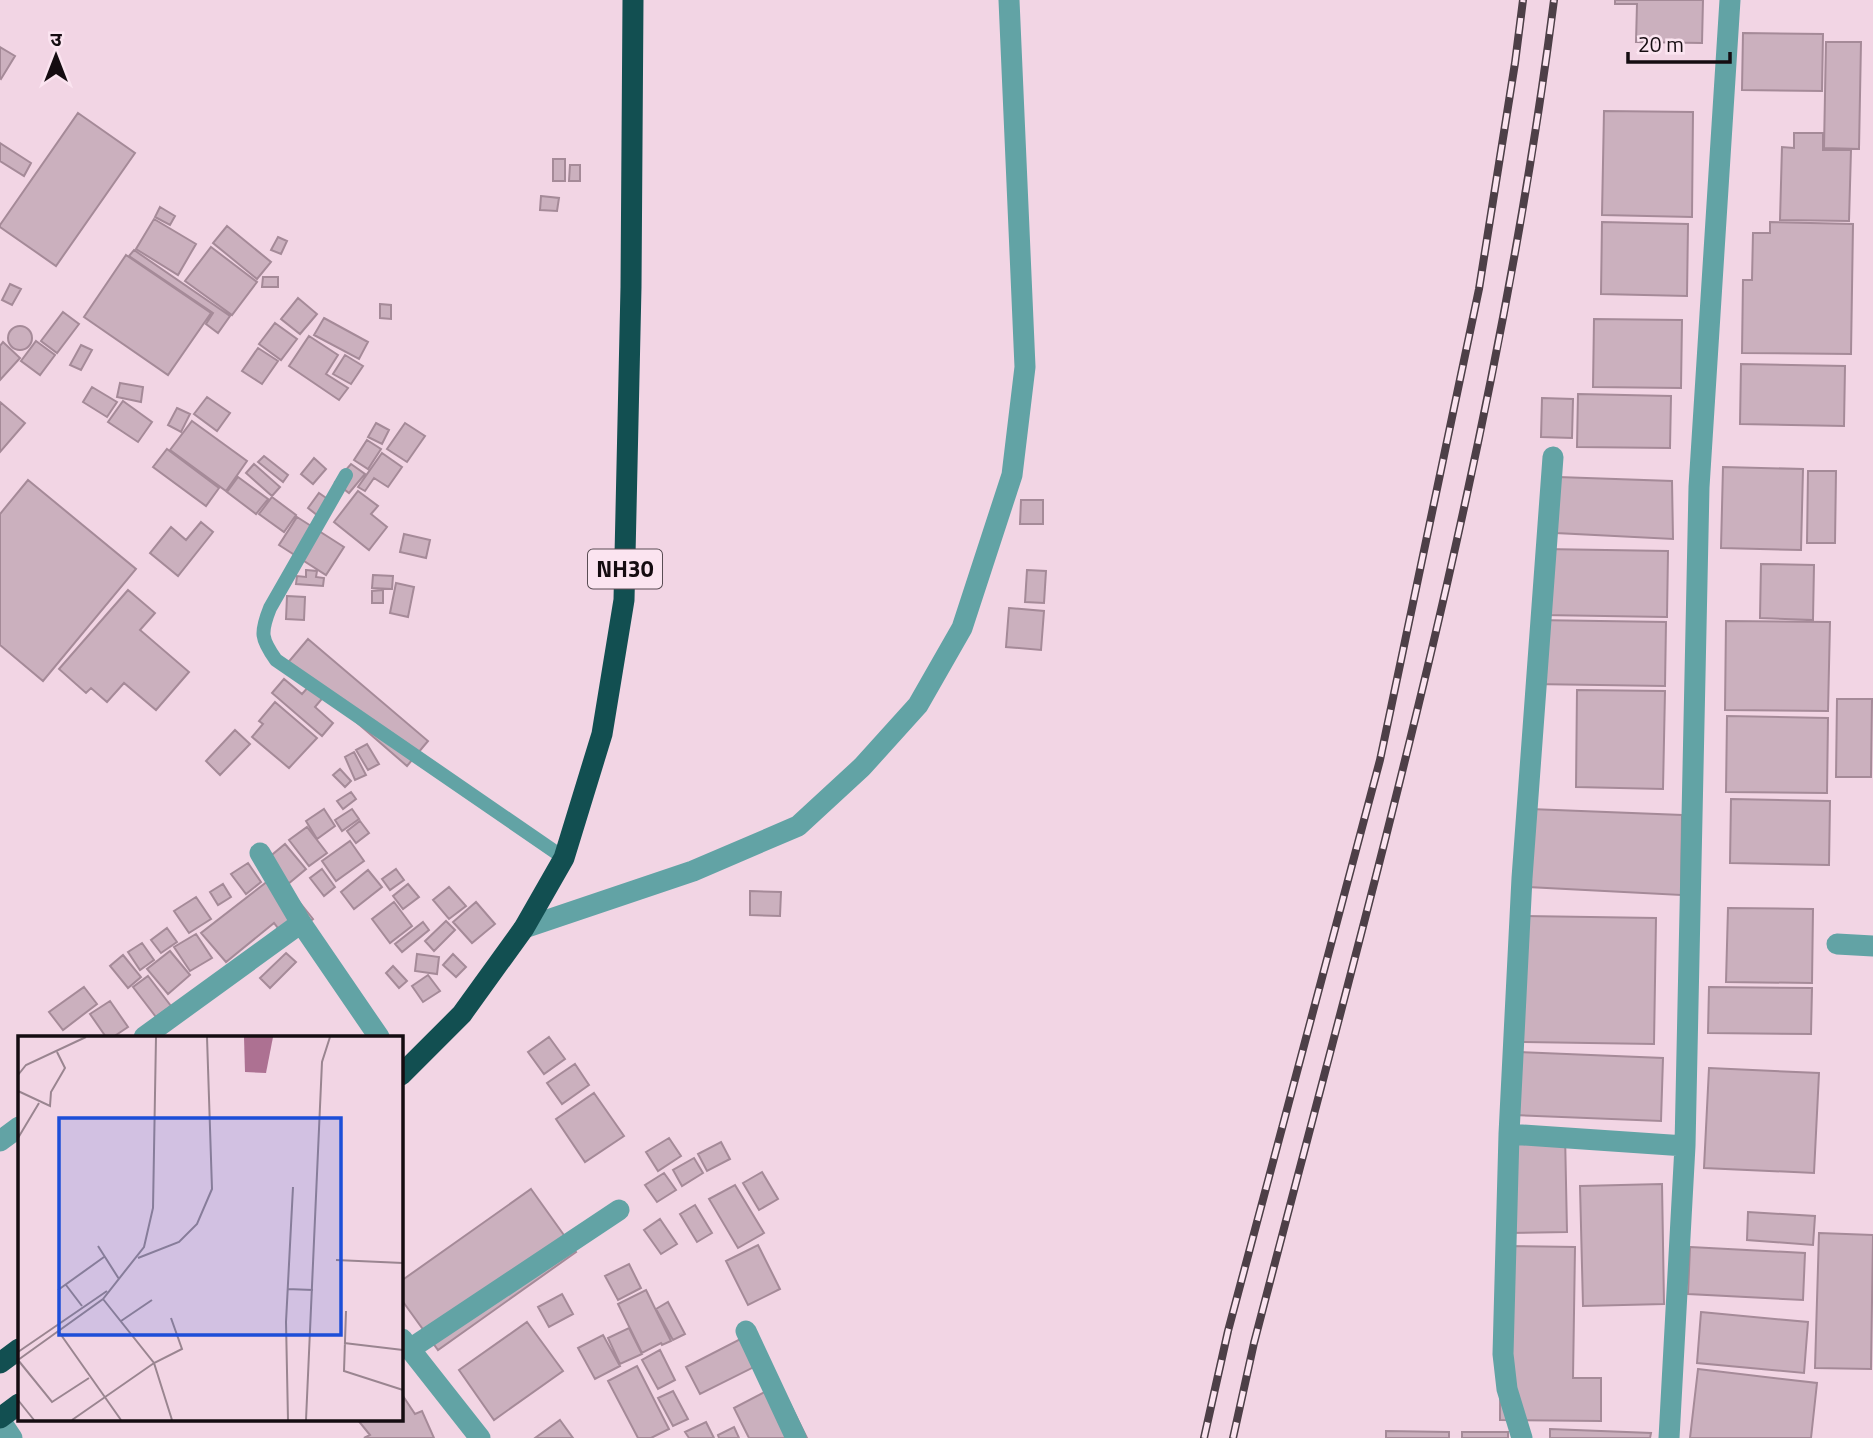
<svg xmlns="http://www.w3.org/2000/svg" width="1873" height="1438" viewBox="0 0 1873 1438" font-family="'Titillium Web','Noto Sans Devanagari',sans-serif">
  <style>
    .building { fill: #cbb0be; stroke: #a58a98; stroke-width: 2 }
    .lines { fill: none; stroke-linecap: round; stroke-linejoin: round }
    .lane { stroke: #62a3a5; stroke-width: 14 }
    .street { stroke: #62a3a5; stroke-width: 21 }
    .highway { stroke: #124f51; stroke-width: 21 }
    .rail-casing { stroke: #4d3f47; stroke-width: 8 }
    .rail { stroke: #fbe4f0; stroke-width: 5; stroke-dasharray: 16; stroke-linecap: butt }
    .labels { text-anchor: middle; stroke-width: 5; stroke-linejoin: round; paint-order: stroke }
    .shield { fill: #fbe4f0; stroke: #5a4d54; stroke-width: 2 }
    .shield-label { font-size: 23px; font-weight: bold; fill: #150c11 }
    .inset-road { fill: none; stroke: #9a8590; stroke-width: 2 }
    .view { fill: #1d4ed8; fill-opacity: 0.15; stroke: #1d4ed8; stroke-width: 3.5 }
    .inset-edge { fill: none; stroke: #150c11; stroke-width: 3.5 }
  </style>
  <rect width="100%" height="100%" fill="#f2d5e4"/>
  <path class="building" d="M1615 0H1703L1702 43 1636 42 1637 4H1615Z
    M1743 33 1823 34 1822 91 1742 90Z
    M1826 42H1861L1859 149 1824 148Z
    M0 47 15 56 1 79 0 78Z
    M1604 111 1693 112 1692 217 1602 215Z
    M78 113 135 153 56 266 0 227V225Z
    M1794 133H1823V150H1851L1849 221 1780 220 1782 147 1794 148Z
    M0 143 31 163 24 176 0 161Z
    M553 159H565V181H553Z
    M570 165H580V181H569Z
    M541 196 559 198 557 211 540 210Z
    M160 207 175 216 170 225 155 217Z
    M154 219 196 244 178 275 136 249Z
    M1602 222 1688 224 1687 296 1601 294Z
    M1770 222 1853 224 1851 354 1742 353 1743 280H1752L1753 233H1770Z
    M227 226 271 262 257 279 213 243Z
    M278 237 287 241 281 254 271 250Z
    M211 247 257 282 232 315 185 281Z
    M134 250 230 316 218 333 206 324 213 313 129 256Z
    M126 255 211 313 168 375 84 317Z
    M263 277H278V287H262Z
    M10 284 21 289 12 305 2 300Z
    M298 298 317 314 300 334 281 319Z
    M380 304 391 305V319L380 318Z
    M63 312 79 324 57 353 41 341Z
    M324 318 368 342 359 359 314 335Z
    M1594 319 1682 320 1681 388 1593 387Z
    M275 323 297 339 281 360 259 344Z
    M8 338a12 12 0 1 1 24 0a12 12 0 1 1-24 0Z
    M309 336 338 355 326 374 348 388 339 400 289 366Z
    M36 341 55 355 40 375 21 361Z
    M3 342 20 358 0 380V346Z
    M81 345 92 350 81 370 70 365Z
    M258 348 278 361 262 384 242 371Z
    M345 355 363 366 351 384 333 374Z
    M1741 364 1845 366 1844 426 1740 424Z
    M120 383 143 387 141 402 117 397Z
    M92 387 117 402 107 417 83 402Z
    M1578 394 1671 396 1670 448 1577 447Z
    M207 397 230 413 217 431 194 414Z
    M1542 398 1573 399 1572 438 1541 437Z
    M123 401 152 422 138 442 108 422Z
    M0 402 25 423 0 452Z
    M177 408 190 414 181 432 168 425Z
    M192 421 247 461 226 491 170 450Z
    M376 423 389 430 382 444 368 437Z
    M405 423 425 436 407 462 387 449Z
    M367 440 381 449 368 469 354 460Z
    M167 449 219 488 206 506 153 467Z
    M382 453 402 467 388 487 374 478 365 491 358 487Z
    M264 456 288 475 283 482 258 462Z
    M314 458 326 469 313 484 301 474Z
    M254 464 280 487 272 496 246 473Z
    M351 464 365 474 349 493 335 482Z
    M1723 467 1803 469 1801 550 1721 548Z
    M1808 471H1836L1835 543H1807Z
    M238 477 268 499 256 514 227 492Z
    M1558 477 1672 481 1673 539 1556 533Z
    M28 480 136 569 43 681 0 645V514Z
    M358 491 378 506 371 514 387 527 369 550 334 522Z
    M319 493 329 500 317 515 308 508Z
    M272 497 296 515 284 532 259 514Z
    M1021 500H1043V524H1020Z
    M297 517 344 547 326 575 279 545Z
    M201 522 213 532 178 576 150 553 171 527 186 540Z
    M404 534 430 540 426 558 400 552Z
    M1543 549 1668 551 1667 617 1542 615Z
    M1761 564 1814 565 1813 620 1760 618Z
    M306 570 317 571 316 577 324 578 323 586 296 584 297 576 306 577Z
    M1027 570 1046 571 1044 603 1025 602Z
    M373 575 393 576 392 589 372 588Z
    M396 583 414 587 408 617 390 613Z
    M128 590 155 613 140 630 189 672 156 710 124 683 107 702 91 688 86 693 59 669Z
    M383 590V603H372V591Z
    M287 596 305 597 304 620 286 619Z
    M1009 608 1044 611 1041 650 1006 647Z
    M1533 620 1666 622 1665 686 1532 684Z
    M1726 621 1830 622 1828 711 1725 710Z
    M308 639 428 741 407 766 325 695 315 707 333 723 322 736 272 693 284 679 302 694 310 685 286 665Z
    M1577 690 1665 691 1663 789 1576 787Z
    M1837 699H1872L1871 777H1836Z
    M275 702 317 738 289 768 252 737 263 724 259 721Z
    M1727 716 1828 718 1827 793 1726 792Z
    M235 730 250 744 220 775 206 761Z
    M367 744 379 764 368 770 356 750Z
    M354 752 366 775 355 780 345 757Z
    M340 769 351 781 345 787 333 775Z
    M351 792 356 799 343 809 337 801Z
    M1731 799 1830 801 1829 865 1730 863Z
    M324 809 335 826 317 839 306 821Z
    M352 809 359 819 342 831 335 820Z
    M1530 809 1682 815 1681 895 1528 887Z
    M360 821 369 833 356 843 347 831Z
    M307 827 327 853 309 866 289 840Z
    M350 841 364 861 336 881 322 861Z
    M285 844 306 869 288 884 267 859Z
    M248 863 261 882 246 894 231 874Z
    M322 869 335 887 324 896 310 878Z
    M396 869 404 880 390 890 382 879Z
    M368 870 382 887 354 909 341 892Z
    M277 874 313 919 287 940 274 923 226 962 201 933Z
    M223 884 231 897 218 905 210 892Z
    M408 884 419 897 403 909 393 896Z
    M449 887 466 906 449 919 433 900Z
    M750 891 781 892 780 916 750 915Z
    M196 897 211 919 189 933 174 911Z
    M394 902 412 926 390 943 372 919Z
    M476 902 495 924 472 943 453 922Z
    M1728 908 1813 909 1812 983 1726 982Z
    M1522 916 1656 918 1654 1044 1520 1042Z
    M446 921 455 930 434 951 425 941Z
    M423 922 429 930 402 952 395 944Z
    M167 928 177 942 161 953 151 940Z
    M196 934 212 958 190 971 174 947Z
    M142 943 154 960 140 970 128 952Z
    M170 951 190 975 168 994 147 969Z
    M286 953 296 962 270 988 260 978Z
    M417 954 439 957 437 974 415 971Z
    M453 954 466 967 456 977 443 965Z
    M123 955 141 977 128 988 110 966Z
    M393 966 407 981 399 988 386 973Z
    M428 975 440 991 423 1002 412 986Z
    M148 976 171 1006 156 1017 133 987Z
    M84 987 97 1004 63 1030 49 1012Z
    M1709 987 1812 988 1811 1034 1708 1033Z
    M110 1001 128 1027 113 1037H106L90 1014Z
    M549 1037 565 1059 544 1074 528 1052Z
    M1517 1052 1663 1058 1661 1121 1514 1115Z
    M575 1064 589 1085 562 1104 547 1083Z
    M1709 1068 1819 1073 1814 1173 1704 1168Z
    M594 1093 624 1136 585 1162 556 1119Z
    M1565 1133 1567 1232 1504 1233 1503 1134Z
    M669 1138 681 1156 658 1171 646 1152Z
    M721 1142 730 1159 707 1171 698 1154Z
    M694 1158 703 1173 682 1186 673 1170Z
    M762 1172 778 1199 759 1210 743 1183Z
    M664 1173 676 1190 657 1202 645 1185Z
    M1662 1184 1664 1304 1583 1306 1580 1186Z
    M735 1185 764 1233 738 1248 709 1199Z
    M531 1189 576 1252 438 1350 401 1299V1281Z
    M695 1205 712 1233 697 1242 680 1214Z
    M1748 1212 1815 1216 1813 1245 1747 1240Z
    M660 1219 677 1244 661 1254 644 1230Z
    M1819 1233 1873 1235 1871 1369 1815 1368Z
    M758 1245 780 1289 748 1305 726 1261Z
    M1501 1246 1575 1247 1573 1378H1601V1421L1500 1420Z
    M1690 1247 1805 1253 1803 1300 1688 1294Z
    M629 1264 641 1288 618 1300 605 1276Z
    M646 1290 671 1341 662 1345 661 1343 642 1353 618 1304Z
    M562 1294 573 1314 549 1327 538 1307Z
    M668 1302 685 1334 673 1340 656 1309Z
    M1701 1312 1808 1322 1804 1373 1697 1363Z
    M527 1322 563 1371 494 1420 459 1370Z
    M629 1328 642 1354 620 1364 608 1338Z
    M754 1332 768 1360 700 1394 686 1367Z
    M603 1335 620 1366 595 1379 578 1348Z
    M660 1350 675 1380 658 1389 642 1360Z
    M637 1366 669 1429 651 1438H638L608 1381Z
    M1698 1369 1817 1383 1811 1438H1690Z
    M780 1384 807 1438H749L734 1408Z
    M673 1391 688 1419 673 1426 658 1398Z
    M401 1393 415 1414 422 1411 434 1438H364L370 1435 357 1419H401Z
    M560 1420 573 1438H535Z
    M706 1422 714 1438H689L685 1432Z
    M734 1427 739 1438H719L718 1435Z
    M1550 1429 1651 1433 1650 1438H1550Z
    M1386 1431 1449 1432V1438H1386Z
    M1462 1432H1508V1438H1462Z"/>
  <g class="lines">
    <path class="lane" d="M346 475 270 608C260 633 261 639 276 660L564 858"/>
    <path class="street" d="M260 853 301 923 379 1037
      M524 928 693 871 798 826 862 767 918 705 962 628 1012 475 1025 367 1009 0
      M1837 944 1873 946
      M144 1037 301 923
      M1509 1134 1685 1146
      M0 1141 19 1127
      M746 1331 796 1438
      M402 1339 480 1438
      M410 1349 619 1210
      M0 1420 12 1438
      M1522 1438 1507 1389 1503 1354 1509 1134 1522 878 1553 457
      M1669 1438 1685 1146 1699 487 1730 0"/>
    <path class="highway" d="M401 1075 462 1014 524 928 564 858 602 734 624 600 631 287 633 0
      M0 1363 19 1349
      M0 1418 19 1404"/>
    <g class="rail-casing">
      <path id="rail" d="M1204 1438 1228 1331 1380 760 1479 289 1515 63 1523 0
        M1233 1438 1254 1343C1369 900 1496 456 1554 0"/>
    </g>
    <use href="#rail" class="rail"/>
  </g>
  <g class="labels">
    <rect class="shield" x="588" y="549.5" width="74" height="39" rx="5"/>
    <g class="shield-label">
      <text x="625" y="577">NH30</text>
    </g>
  </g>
  <g transform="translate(18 1036)">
    <rect width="385" height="385" fill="#f2d5e4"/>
    <path d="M226 1H255L248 37 227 36Z" fill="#ad7192"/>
    <path class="inset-road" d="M0 39 8 29 68 1M0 55 32 70 33 56 47 32 39 16M0 102 21 67M80 210 101 243M120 222 161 206 179 188 194 153 189 1M318 224 385 227M48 249 64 270M269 253 295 254M40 254 86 221M85 263 136 327 154 384M328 275 326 335 385 354M103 285 134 264M41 296 103 384M326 307 385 314M0 316 89 255M0 324 34 366 71 342M0 324 85 263 126 211 135 172 138 1M0 364 16 384M54 384 136 327 164 313 153 282M270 384 268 286 275 151M288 384 304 26 312 1"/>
    <path class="view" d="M41 82H323V299H41Z"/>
    <rect width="385" height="385" class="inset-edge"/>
  </g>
  <g transform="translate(56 56)" stroke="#fbe4f0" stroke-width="5" paint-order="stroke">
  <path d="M0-5L12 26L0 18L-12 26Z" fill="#150c11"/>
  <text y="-10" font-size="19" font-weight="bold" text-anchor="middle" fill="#150c11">उ</text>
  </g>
  <path d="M1628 52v10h102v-10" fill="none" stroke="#150c11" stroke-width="3.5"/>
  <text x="1638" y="52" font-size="21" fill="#150c11" stroke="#fbe4f0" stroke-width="5" paint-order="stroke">20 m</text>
</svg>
